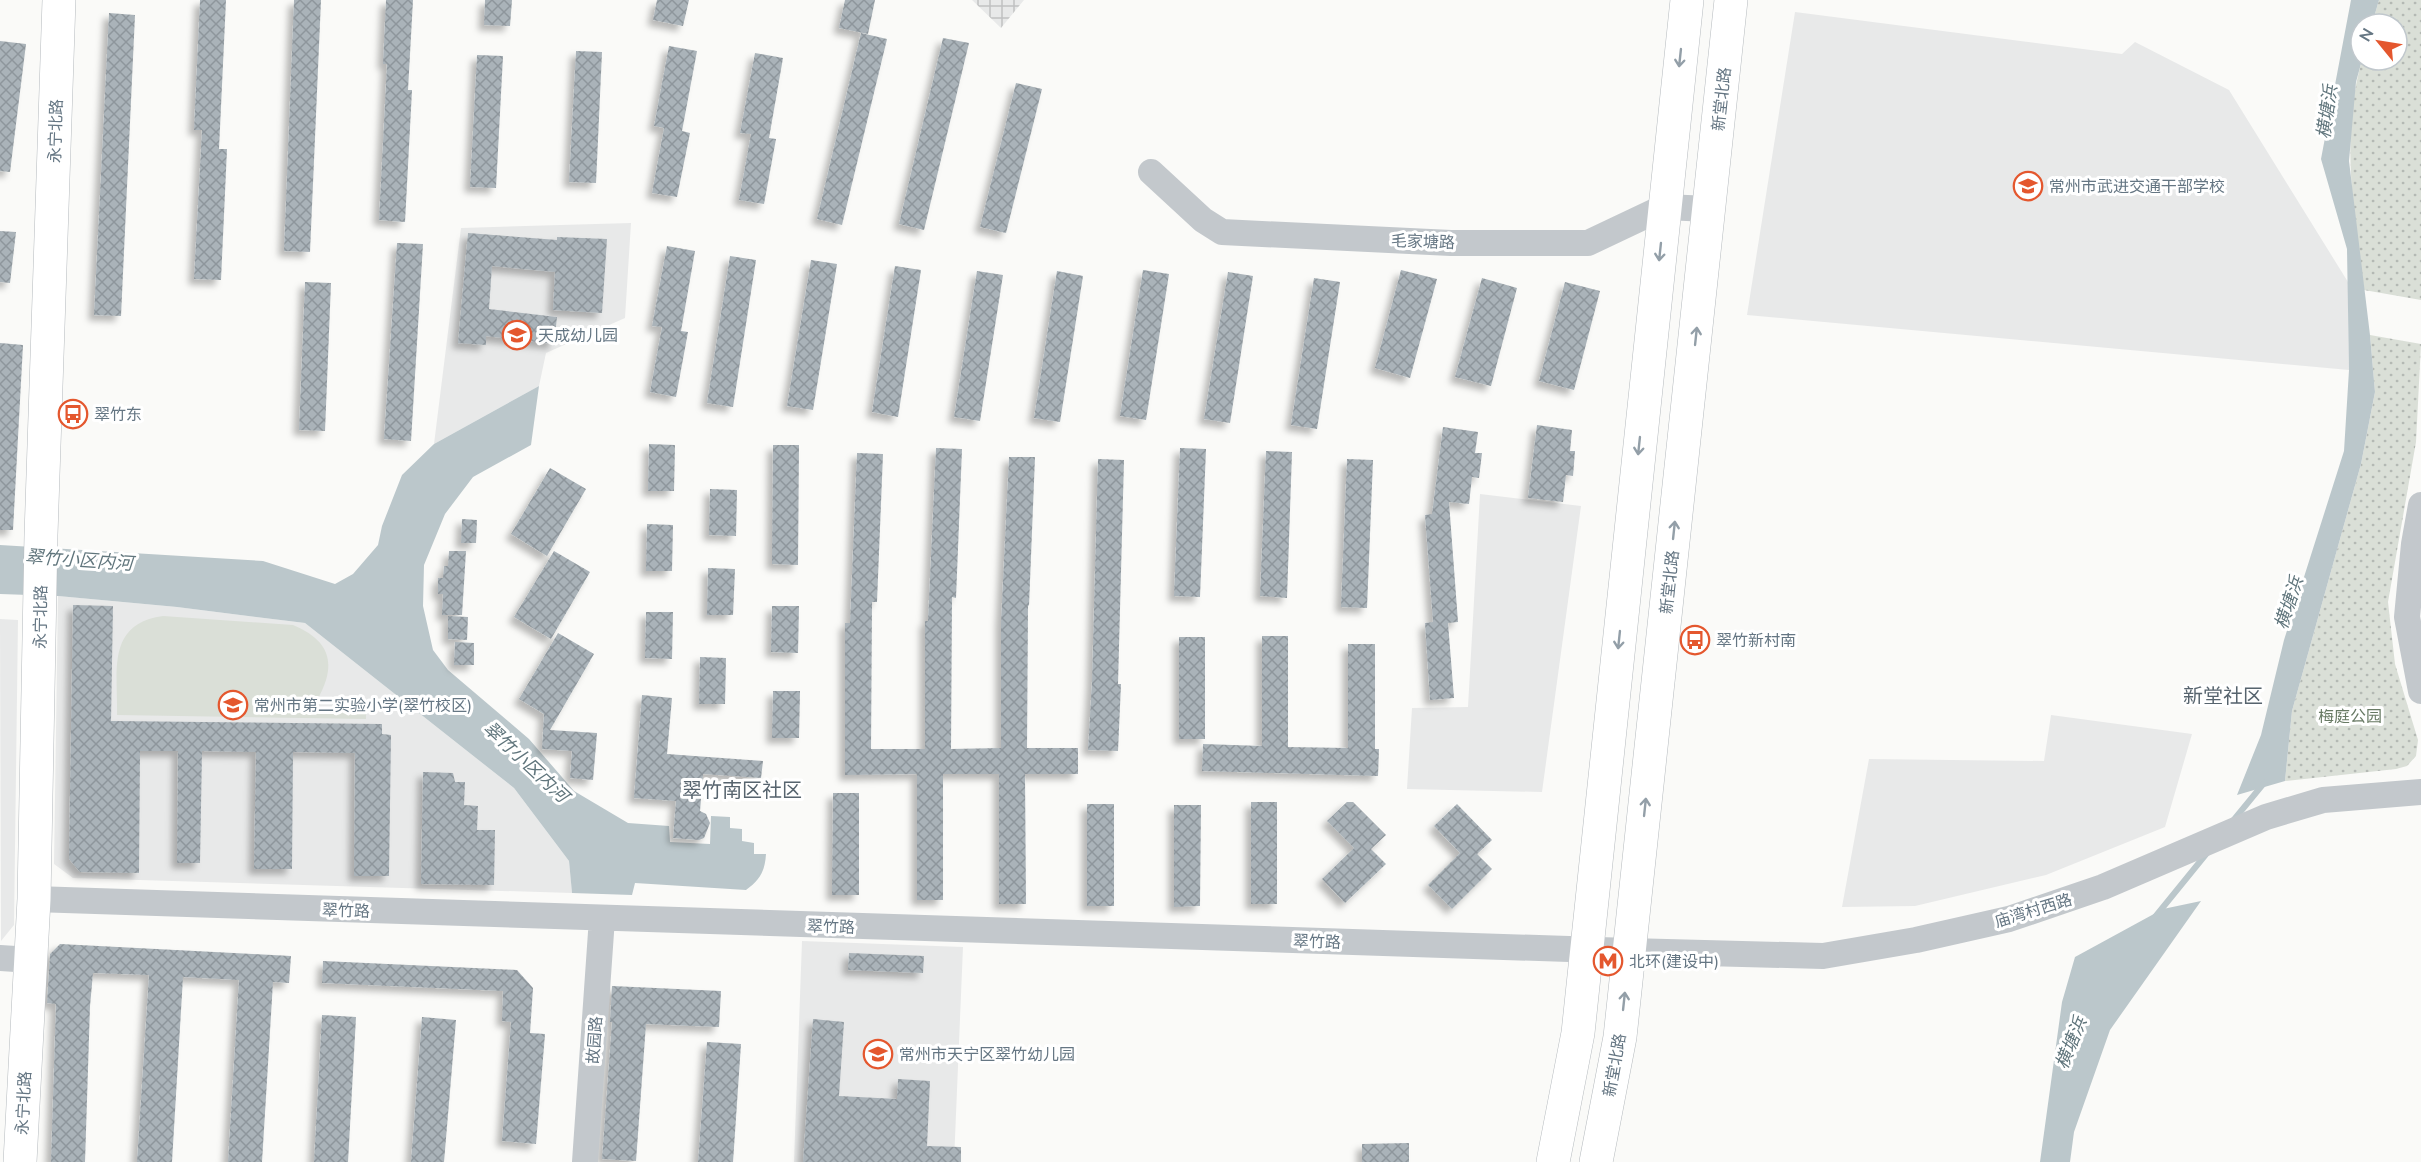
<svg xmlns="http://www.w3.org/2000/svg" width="2421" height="1162" viewBox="0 0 2421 1162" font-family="'Nunito Sans','Noto Sans SC',sans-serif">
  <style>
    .built { fill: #e8e9e9 }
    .industrial { fill: url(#industrial-grid) }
    .park { fill: url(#park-dots) }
    .pitch { fill: #dadfd7 }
    .water { fill: #bbc7cb }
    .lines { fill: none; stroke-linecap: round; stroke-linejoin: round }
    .stream { stroke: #bbc7cb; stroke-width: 6 }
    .building { fill: url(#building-cross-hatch); filter: url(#shadow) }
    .major-casing { stroke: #b5babe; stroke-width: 34 }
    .minor { stroke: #c3c8cc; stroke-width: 26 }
    .major { stroke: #fff; stroke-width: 33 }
    .oneway { stroke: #939fa8 }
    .labels { text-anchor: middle; stroke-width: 6; stroke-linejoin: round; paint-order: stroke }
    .street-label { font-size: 16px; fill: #657683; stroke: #fff }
    .poi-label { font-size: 16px; fill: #657683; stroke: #fff; text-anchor: start }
    .park-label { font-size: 16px; fill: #687a64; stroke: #fff }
    .water-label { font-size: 18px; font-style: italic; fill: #60757c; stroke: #fff }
    .quarter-label { font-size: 20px; fill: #57646e; stroke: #fff }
  </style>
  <defs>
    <pattern id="industrial-grid" width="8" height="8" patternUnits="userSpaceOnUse" patternTransform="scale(1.5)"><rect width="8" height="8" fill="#e8e9e9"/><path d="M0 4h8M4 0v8" fill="none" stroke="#c0c1c2"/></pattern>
    <pattern id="park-dots" width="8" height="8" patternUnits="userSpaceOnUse" patternTransform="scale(1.5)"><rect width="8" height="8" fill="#dadfd7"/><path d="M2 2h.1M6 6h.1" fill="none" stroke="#b4b9b4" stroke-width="1.8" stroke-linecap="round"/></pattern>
    <pattern id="building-cross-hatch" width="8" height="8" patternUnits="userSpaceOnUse" patternTransform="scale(1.5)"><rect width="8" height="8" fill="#aab3b9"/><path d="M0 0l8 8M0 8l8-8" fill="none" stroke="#8e969c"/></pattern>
    <filter id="shadow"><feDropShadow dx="-5.5" dy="5.5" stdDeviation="3" flood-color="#0004"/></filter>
  </defs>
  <rect width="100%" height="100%" fill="#fafaf8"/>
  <path class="built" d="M1795 12 2122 54 2135 42 2229 90 2348 282 2349 370 1747 315Z
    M631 223 625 318 546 353 539 386 434 444 461 228Z
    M1480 494 1581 506 1542 792 1407 789 1412 708 1468 707Z
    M58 596 177 607 305 623 514 788 569 861 572 893 73 878 54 864Z
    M0 619 18 620 14 925 1 941Z
    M2051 715 2192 734 2165 827 2046 875 1915 906 1842 907 1869 759 2044 761Z
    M802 941 963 947 954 1162H794Z"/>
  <path class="industrial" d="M972 0H1024L1001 28Z"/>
  <path class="park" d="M2379 0H2421V300L2364 290C2354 214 2340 136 2362 60H2397V24H2372Z
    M2370 335 2421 344 2416 442 2388 602 2395 664 2418 740 2416 756 2407 766 2396 769 2285 781 2292 711 2361 464 2375 392Z"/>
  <path class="pitch" d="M163 616 293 625C336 643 336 670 313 707L366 708V719L117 715C118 671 106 624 163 616Z"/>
  <path class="water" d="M2351 0H2379L2372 24H2361L2362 60 2356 82 2349 161 2370 335 2375 392 2361 464 2292 711 2285 781 2237 795 2261 735 2284 640 2344 451 2349 370 2347 249 2321 159Z
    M539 386 531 445 473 477 445 514 424 565 423 606 433 650 448 670 529 739 574 791 628 823 669 826 670 842 710 844 711 816 730 817V828L742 829V841L754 843V854H766C765 871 760 880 746 890L635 883 632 895 572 893 569 861 514 788 305 623 177 607 58 596 0 594V545L263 561 335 584 353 574 378 545 382 526 402 475 434 444Z
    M2201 901 2110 1030 2074 1132 2070 1162H2040L2062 1002 2075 957 2163 909Z"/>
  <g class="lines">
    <path class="stream" d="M2232 822 2264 783
      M2155 917 2207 853"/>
  </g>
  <path class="building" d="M200 0H226L219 149H227L221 280 194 279 202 130H194Z
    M294 0H321L310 252 284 251Z
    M386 0H413L408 90H412L405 222 379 220 387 64H383Z
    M485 0H512L510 26 484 25Z
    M657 0H689L683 26 653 20Z
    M845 0H875L868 34 839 28Z
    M109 13 135 15 121 316 94 315Z
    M861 33 887 39 842 225 817 219Z
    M943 38 969 43 924 230 899 224Z
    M0 41 26 44 10 172 0 171Z
    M669 46 697 51 682 131 690 133 677 197 652 193 664 128 654 126Z
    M576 51 602 52 596 183 569 182Z
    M755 53 783 58 769 138 776 139 764 204 739 200 751 134 740 133Z
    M477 55 503 56 496 188 470 187Z
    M1016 83 1042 89 1006 233 980 227Z
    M0 231 16 232 10 283 0 282Z
    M468 233 557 240V237L607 239 602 313 553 310 555 272 492 266 489 309 557 317 554 344 486 336V345L458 343Z
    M397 243 423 244 411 441 384 439Z
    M667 246 695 251 681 331 688 332 676 397 650 392 662 327 652 326Z
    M730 256 756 260 733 407 707 403Z
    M811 260 837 264 813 410 787 406Z
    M895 266 921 270 898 417 872 412Z
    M1143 270 1169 274 1146 420 1120 416Z
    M1401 270 1437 279 1410 378 1375 368Z
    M977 271 1003 275 980 421 954 417Z
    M1057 271 1083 276 1060 422 1034 418Z
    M1228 272 1253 276 1230 423 1204 419Z
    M1314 278 1340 282 1317 429 1291 425Z
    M1482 278 1517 288 1491 386 1455 377Z
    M305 282 331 283 325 431 299 430Z
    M1565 282 1600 291 1574 390 1539 381Z
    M0 343 23 345 13 530H0Z
    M1537 425 1572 430 1570 451H1575L1573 476 1566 475 1563 502 1528 498Z
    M1443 427 1478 432 1475 453H1482L1479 478 1472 477 1469 504 1449 502 1458 622 1448 623 1454 698 1430 700 1425 623 1433 622 1425 515 1432 514Z
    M649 444 675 445 674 491H648Z
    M773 445H799L798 565 772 564Z
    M936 448 962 449 956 598 952 597 951 749 1001 748V623L1009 457H1035L1029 606 1028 605 1027 748H1078V774H1025L1026 904H999V774H943V900H917V774L845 775V623H850L857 453 883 454 877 602H872L871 749H925V621H928Z
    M1180 448 1206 449 1200 597 1174 596Z
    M1266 451 1292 452 1287 598 1260 596Z
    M1098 459 1124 460 1118 684H1121L1118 751 1088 750 1092 682Z
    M1347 459 1373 460 1367 608 1341 607Z
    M550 468 586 489 547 556 511 534Z
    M710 489 737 490 736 536 709 535Z
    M462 519 477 520 476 543H461Z
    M647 524 673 525 672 571H646Z
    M449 551H466L462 615H442L443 594H438V578H443L444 566H448Z
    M554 551 590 572 551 639 514 617Z
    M708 568 735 569 733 615H707Z
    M73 605 113 606 111 721 382 724V734L391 735 389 876H354L355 753 293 752 292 869H254L256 752 202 751 200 863H177L178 751H140L139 873 80 872 69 859Z
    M772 606H799L798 653 771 652Z
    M646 612H673L672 659 645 658Z
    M448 616 468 617 467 640 448 639Z
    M558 633 594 654 550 730 597 733 593 780 570 778 572 751 542 749 544 714 519 699Z
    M1262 636H1288V747L1348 748V644H1375V749H1379L1378 776 1202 771 1203 744 1262 746Z
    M1179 637H1205V739H1179Z
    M455 642 474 643V665H454Z
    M700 657 726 658 725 704H699Z
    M773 691H800L799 738H772Z
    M642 695 672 698 667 754 763 761 761 778 703 774 700 811 706 814 710 823 704 838 699 840 673 838 676 801 634 798Z
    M423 772 453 773 455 782H465L464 805 478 806 477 830H495L494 885 421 884Z
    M833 793H859V895H832Z
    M1251 802H1277V904H1251Z
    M1347 802H1353L1386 835 1371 849 1386 864 1345 903 1322 879 1354 848 1327 821Z
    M1087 804H1114V906H1087Z
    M1457 804 1492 840 1477 854 1492 869 1452 909 1428 885 1460 853 1434 826Z
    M1174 805H1201L1200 906 1174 907Z
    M60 944 291 956 289 983 273 982 262 1162H228L239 980 183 977 172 1162H137L149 975 93 973 90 1006 85 1162H51L56 1004 47 1003 50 954Z
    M849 953 924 956 923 973 848 970Z
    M323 961 517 970 533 988 530 1033 545 1034 536 1144 502 1141 511 1022 502 1021 503 991 322 983Z
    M612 986 721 991 719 1027 646 1024 636 1161 602 1159 612 1022H610Z
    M322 1015 356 1017 348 1162H314Z
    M422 1017 456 1020 444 1162H411Z
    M813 1019 844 1022 839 1096 897 1099 898 1079 930 1081 927 1146 961 1147V1162H803Z
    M707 1042 741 1044 733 1162H698Z
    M1409 1143V1162H1362V1144Z"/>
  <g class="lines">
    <g class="major-casing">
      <path id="major" d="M20 1162 34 899 41 535 59 0
        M1553 1162 1578 1033 1687 0
        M1596 1162 1620 1037 1731 0"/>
    </g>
    <path class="minor" d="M1151 172 1203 220 1222 232 1451 243H1588L1664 207 1710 209
      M2421 505 2414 544 2407 617 2421 691
      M34 899 1629 951 1823 956 1916 940 2009 919 2103 887 2266 817 2323 800 2421 792
      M0 958 31 960
      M585 1162 602 918"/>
    <use href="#major" class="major"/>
  </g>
  <defs><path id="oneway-shaft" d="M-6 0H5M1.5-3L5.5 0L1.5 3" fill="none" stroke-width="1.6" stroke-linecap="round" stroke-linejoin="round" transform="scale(1.5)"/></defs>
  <g class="oneway">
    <use href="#oneway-shaft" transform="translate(1680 58) rotate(96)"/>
    <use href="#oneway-shaft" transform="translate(1660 252) rotate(96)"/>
    <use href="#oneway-shaft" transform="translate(1696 336) rotate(-84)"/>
    <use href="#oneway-shaft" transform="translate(1639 446) rotate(96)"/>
    <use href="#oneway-shaft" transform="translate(1674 530) rotate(-84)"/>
    <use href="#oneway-shaft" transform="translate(1619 640) rotate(96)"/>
    <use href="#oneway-shaft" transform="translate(1645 807) rotate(-84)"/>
    <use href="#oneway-shaft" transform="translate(1624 1001) rotate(-84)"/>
  </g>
  <defs>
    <g id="school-ring" transform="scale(1.5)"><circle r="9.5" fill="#fff" stroke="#e4572e" stroke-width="1.5"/><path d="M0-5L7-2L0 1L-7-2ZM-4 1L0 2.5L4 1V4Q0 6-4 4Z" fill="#e4572e"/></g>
    <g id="bus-ring" transform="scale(1.5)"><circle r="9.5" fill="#fff" stroke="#e4572e" stroke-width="1.5"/><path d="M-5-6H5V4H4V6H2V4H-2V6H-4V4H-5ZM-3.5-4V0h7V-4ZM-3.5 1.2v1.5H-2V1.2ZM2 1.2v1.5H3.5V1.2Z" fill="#e4572e"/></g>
    <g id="metro-ring" transform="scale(1.5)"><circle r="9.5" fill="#fff" stroke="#e4572e" stroke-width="1.5"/><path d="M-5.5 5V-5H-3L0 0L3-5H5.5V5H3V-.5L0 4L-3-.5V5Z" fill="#e4572e"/></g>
  </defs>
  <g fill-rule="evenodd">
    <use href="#school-ring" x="2028" y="186"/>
    <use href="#school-ring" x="517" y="335"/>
    <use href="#bus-ring" x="73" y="414"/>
    <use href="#bus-ring" x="1695" y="640"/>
    <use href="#school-ring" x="233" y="705"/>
    <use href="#metro-ring" x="1608" y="961"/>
    <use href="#school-ring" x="878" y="1054"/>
  </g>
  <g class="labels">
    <g class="street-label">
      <text transform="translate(1721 99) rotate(-84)" y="6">新堂北路</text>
      <text transform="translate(55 131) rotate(-88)" y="6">永宁北路</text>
      <text transform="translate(1423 241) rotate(2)" y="6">毛家塘路</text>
      <text transform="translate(1669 582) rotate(-84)" y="6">新堂北路</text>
      <text transform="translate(40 617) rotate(-89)" y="6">永宁北路</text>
      <text transform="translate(346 910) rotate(2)" y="6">翠竹路</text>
      <text transform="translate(2033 910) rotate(-17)" y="6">庙湾村西路</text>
      <text transform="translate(831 926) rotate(2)" y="6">翠竹路</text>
      <text transform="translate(1317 941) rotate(2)" y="6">翠竹路</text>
      <text transform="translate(594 1040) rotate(-86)" y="6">故园路</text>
      <text transform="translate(1614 1065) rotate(-80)" y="6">新堂北路</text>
      <text transform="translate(23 1103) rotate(-87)" y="6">永宁北路</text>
    </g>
    <g class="poi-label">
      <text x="2049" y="192">常州市武进交通干部学校</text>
      <text x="538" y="341">天成幼儿园</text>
      <text x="94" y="420">翠竹东</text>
      <text x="1716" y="646">翠竹新村南</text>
      <text x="254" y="711">常州市第二实验小学(翠竹校区)</text>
      <text x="1629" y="967">北环(建设中)</text>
      <text x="899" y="1060">常州市天宁区翠竹幼儿园</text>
    </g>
    <g class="park-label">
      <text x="2350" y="722">梅庭公园</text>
    </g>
    <g class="water-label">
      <text transform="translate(2327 112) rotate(-82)" y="6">横塘浜</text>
      <text transform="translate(79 560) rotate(4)" y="6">翠竹小区内河</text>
      <text transform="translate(2289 603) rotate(-72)" y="6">横塘浜</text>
      <text transform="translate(526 762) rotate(43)" y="6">翠竹小区内河</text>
      <text transform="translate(2071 1043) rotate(-68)" y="6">横塘浜</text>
    </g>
    <g class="quarter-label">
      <text x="2223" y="703">新堂社区</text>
      <text x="742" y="797">翠竹南区社区</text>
    </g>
  </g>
  <g transform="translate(2379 42) rotate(300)"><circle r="28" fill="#ffffff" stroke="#c1c8cd" stroke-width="1.5"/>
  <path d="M0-4.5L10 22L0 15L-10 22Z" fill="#e4572e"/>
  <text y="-9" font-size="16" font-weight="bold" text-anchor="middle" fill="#657683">N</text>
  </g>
</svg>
